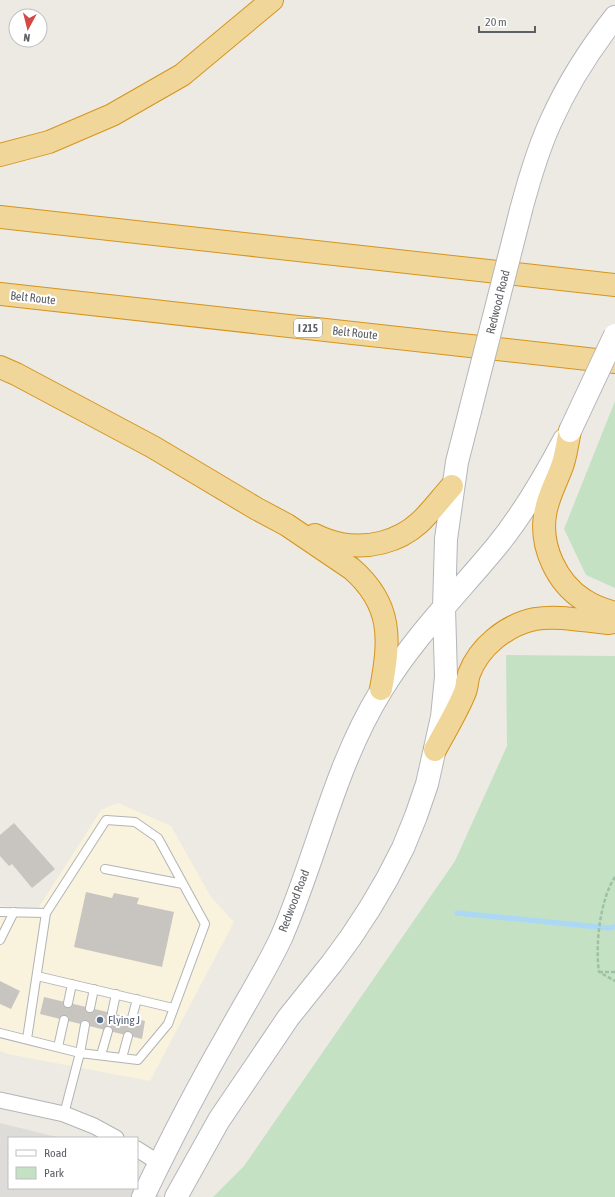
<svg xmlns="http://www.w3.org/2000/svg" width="615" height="1197" viewBox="0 0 615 1197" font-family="'Asap Condensed',sans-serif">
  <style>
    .commercial { fill: #f9f2dc }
    .industrial { fill: #dedcd8 }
    .green { fill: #c5e1c4 }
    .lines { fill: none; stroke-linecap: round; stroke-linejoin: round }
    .stream { stroke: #add8f4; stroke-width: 5.5 }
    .building { fill: #c8c5c1 }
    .service-casing { stroke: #b1b4b7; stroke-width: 10 }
    .minor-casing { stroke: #b1b4b7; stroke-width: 17 }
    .secondary-casing { stroke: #b3b6ba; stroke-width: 24 }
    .motorway-casing { stroke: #d5941c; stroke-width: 24 }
    .path { stroke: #9dc1a7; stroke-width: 2.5; stroke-dasharray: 4 2; stroke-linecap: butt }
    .service { stroke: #fff; stroke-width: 8 }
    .minor { stroke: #fff; stroke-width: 15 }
    .secondary { stroke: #fff; stroke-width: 22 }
    .motorway { stroke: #f0d698; stroke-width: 22 }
    .secondary-bridge-casing { stroke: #b3b6ba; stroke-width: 24; stroke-linecap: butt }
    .secondary-bridge { stroke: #fff; stroke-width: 22 }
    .service-dot { fill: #5c6f8a; stroke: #fff; stroke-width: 1.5 }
    .labels { text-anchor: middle; stroke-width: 4; stroke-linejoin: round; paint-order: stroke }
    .shield { fill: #fff; stroke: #8d8f92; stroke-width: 1 }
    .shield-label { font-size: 11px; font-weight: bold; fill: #5c5f63 }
    .street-label { font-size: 12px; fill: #5c5f63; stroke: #fff }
    .service-label { font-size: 12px; fill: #4e5e75; stroke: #fff; text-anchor: start }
  </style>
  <rect width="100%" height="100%" fill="#edeae4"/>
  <path class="commercial" d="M118 803 171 826 211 897 234 922 150 1081 8 1054 0 1051V906L37 910 101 810Z"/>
  <path class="industrial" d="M0 1123 61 1138H9V1188H137V1181L162 1197H0Z"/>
  <path class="green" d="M615 401V588L586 575 564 529Z
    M506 655 615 656V1197H213L244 1166 455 861 507 746Z"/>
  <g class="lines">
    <path class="stream" d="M457 913 609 928 615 927"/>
  </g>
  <path class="building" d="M14 823 55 869 32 888 12 864 9 866 0 856V835Z
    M86 892 112 898 114 893 139 898 137 904 174 912 162 967 74 947Z
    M0 981 20 991 11 1009 0 1004Z
    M44 997 145 1021 142 1039 40 1014Z"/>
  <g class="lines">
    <g class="service-casing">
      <path id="service" d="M105 869 183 884
        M0 912 46 913 106 820 135 822 158 838 205 924 168 1024 138 1060 80 1053 85 1025
        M0 940 14 912
        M37 976 173 1008
        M68 1003 72 984
        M90 1008 94 989
        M112 1013 116 994
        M132 1018 137 999
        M0 1033 80 1053 64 1114
        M27 1039 46 913
        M58 1047 64 1020
        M101 1055 108 1031
        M122 1058 128 1036"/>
    </g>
    <g class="minor-casing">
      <path id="minor" d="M0 1100 64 1114 94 1126 116 1138
        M137 1149 159 1163"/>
    </g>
    <g class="secondary-casing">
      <path id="secondary" d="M521 210C529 180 538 149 551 121 568 83 590 49 615 17
        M143 1197C169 1143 196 1090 226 1038 244 1005 265 972 281 938 317 856 334 767 381 691 413 638 457 594 496 547 523 514 544 478 564 440
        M176 1197 219 1120 288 1018 332 963 351 937 370 908 387 879 403 848 416 816 427 784 442 717 446 677 444 608 446 539 457 462 470 411"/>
    </g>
    <g class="motorway-casing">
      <path id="motorway" d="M0 155 49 142 112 115 182 75 272 0
        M0 217 615 285
        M0 294 615 362
        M0 367 16 374 153 447 257 509 287 525 352 569C393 605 390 640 381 689
        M570 431C567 443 566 458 561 469 555 485 547 499 545 515 540 547 557 583 584 600 593 606 604 610 615 613
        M315 535C323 539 332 542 341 544 368 549 398 542 419 523 431 512 441 498 452 486
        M435 750C445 731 457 712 465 692 467 687 467 680 469 674 479 647 506 625 535 619 558 615 584 621 608 623L615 622"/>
    </g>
    <path class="path" d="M615 877C600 899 595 946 599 972L615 981
      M599 972H615"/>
    <use href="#service" class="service"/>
    <use href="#minor" class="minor"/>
    <use href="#secondary" class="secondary"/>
    <use href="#motorway" class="motorway"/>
    <g class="secondary-bridge-casing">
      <path id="secondary-bridge" d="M470 411 521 210
        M570 431 615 335"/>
    </g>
    <use href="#secondary-bridge" class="secondary-bridge"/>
  </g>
  <circle class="service-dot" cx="100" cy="1020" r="4"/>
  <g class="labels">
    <rect class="shield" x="294" y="319" width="28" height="18" rx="3"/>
    <g class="shield-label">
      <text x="308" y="332">I 215</text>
    </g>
    <g class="street-label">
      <text transform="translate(33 298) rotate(6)" y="4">Belt Route</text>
      <text transform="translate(498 302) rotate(-76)" y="4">Redwood Road</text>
      <text transform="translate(355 333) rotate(6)" y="4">Belt Route</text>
      <text transform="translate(294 901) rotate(-69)" y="4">Redwood Road</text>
    </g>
    <g class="service-label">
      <text x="108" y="1024">Flying J</text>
    </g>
  </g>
  <rect x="8" y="1137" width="130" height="52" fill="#ffffff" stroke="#bebfc1"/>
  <rect x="16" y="1150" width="20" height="6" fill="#ffffff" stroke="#bebfc1"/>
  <text x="44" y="1157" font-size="12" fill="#5c5f63">Road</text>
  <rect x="16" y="1167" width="20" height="12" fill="#c5e1c4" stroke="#bebfc1"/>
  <text x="44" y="1177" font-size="12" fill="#5c5f63">Park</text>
  <g transform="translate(28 28) rotate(187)"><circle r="19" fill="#ffffff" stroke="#bebfc1"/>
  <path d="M0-3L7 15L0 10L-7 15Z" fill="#d34943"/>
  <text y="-6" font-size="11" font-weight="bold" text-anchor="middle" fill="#5c5f63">N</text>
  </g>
  <path d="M479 26v6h56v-6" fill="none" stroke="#5c5f63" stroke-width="2"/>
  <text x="485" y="26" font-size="12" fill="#5c5f63" stroke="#ffffff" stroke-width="3" paint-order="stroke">20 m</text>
</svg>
